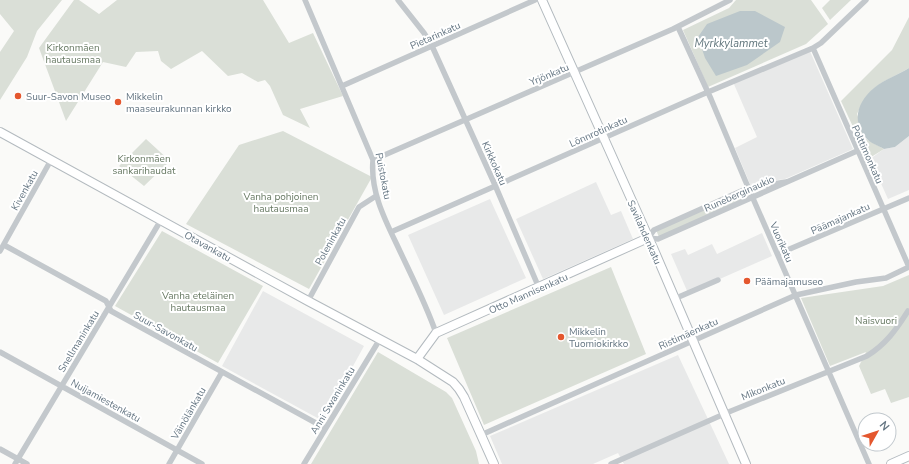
<svg xmlns="http://www.w3.org/2000/svg" width="909" height="464" viewBox="0 0 909 464" font-family="'Nunito Sans',sans-serif">
  <style>
    .built { fill: #e8e9e9 }
    .green { fill: #dadfd7 }
    .water { fill: #bbc7cb }
    .lines { fill: none; stroke-linecap: round; stroke-linejoin: round }
    .secondary-casing { stroke: #b3babf; stroke-width: 10 }
    .street { stroke: #c3c8cc; stroke-width: 5.5 }
    .secondary { stroke: #fff; stroke-width: 8 }
    .poi-dot { fill: #e4572e; stroke: #fff; stroke-width: 1.5 }
    .labels { text-anchor: middle; stroke-width: 4; stroke-linejoin: round; paint-order: stroke }
    .street-label { font-size: 10px; fill: #657683; stroke: #fff }
    .park-label { font-size: 10px; fill: #687a64; stroke: #fff }
    .poi-label { font-size: 10px; fill: #657683; stroke: #fff; text-anchor: start }
    .water-label { font-size: 11px; font-style: italic; fill: #60757c; stroke: #fff }
  </style>
  <rect width="100%" height="100%" fill="#fafaf8"/>
  <path class="built" d="M809 49 853 149 785 179 750 184 735 148 757 137 733 82Z
    M909 136V190L888 199 870 159 884 149 895 147Z
    M596 182 611 215 621 211 633 239 543 279 516 219Z
    M490 199 526 278 444 315 408 235Z
    M762 233 772 256 688 293 671 254 685 249 688 255 712 244 717 254Z
    M263 291 364 346 323 421 222 366Z
    M678 355 729 464H624L618 453 593 464H502L490 436Z"/>
  <path class="green" d="M0 0H62L37 31 27 57 0 100V52L14 31 0 14Z
    M74 0H79L99 14 117 0H263L289 43 313 33 343 96 300 109 310 128 283 115 270 86 265 80 258 82 242 73 228 76 202 51 171 69 161 61 158 51 136 52 126 67 103 62 66 121 39 48Z
    M736 0H811L828 24 806 44 708 87 683 30 729 8Z
    M830 0H851L830 20 822 8Z
    M909 17V68C894 77 877 82 866 97 862 102 860 108 857 114L866 139 884 149 868 159 841 101 892 50Z
    M283 131 372 177 309 289 186 224 239 145Z
    M146 139 170 161 144 186 119 166Z
    M748 189 751 196 659 237 656 230Z
    M162 231 263 286 218 363 115 306Z
    M611 267 646 354 484 425 447 338Z
    M909 275V397L891 403 885 389 871 394 859 366 866 352 830 366 801 298 883 286Z
    M378 352 446 392 452 398 476 451 479 464H311Z"/>
  <path class="water" d="M740 11H755L785 27 780 42 747 65 716 76 705 58 698 37 707 24Z
    M909 68V136L895 147 884 149C879 146 870 143 866 138 851 121 858 101 874 88 885 79 898 75 909 68Z"/>
  <g class="lines">
    <g class="secondary-casing">
      <path id="secondary" d="M542 0 654 250 746 464
        M0 132 308 301 417 359 453 382 459 389 464 397 494 464
        M417 359 436 333 648 238
        M891 464 909 456"/>
    </g>
    <path class="street" d="M305 0 373 160C370 191 385 220 398 247 411 275 426 304 436 333
      M398 0 424 33 432 46 495 185 539 288
      M678 27 711 99 745 180 869 464
      M813 48 909 267
      M342 86 535 0
      M373 160 673 29 730 0
      M786 182 748 188 654 230 648 238 658 239 857 151
      M391 232 701 95 813 48 821 43 866 0
      M4 245 106 301 111 311 325 428
      M0 251 51 160
      M778 254 909 198
      M674 299 718 280
      M308 301 359 207 376 196
      M0 352 202 464
      M481 435 796 295 856 282 886 278 909 267
      M0 449 27 464
      M15 464 161 220
      M169 464 222 372
      M304 464 380 339
      M611 464 731 411 867 356C886 344 896 330 908 311"/>
    <use href="#secondary" class="secondary"/>
  </g>
  <g class="poi-dot">
    <circle cx="18" cy="96" r="4"/>
    <circle cx="118" cy="102" r="4"/>
    <circle cx="747" cy="281" r="4"/>
    <circle cx="561" cy="337" r="4"/>
  </g>
  <g class="labels">
    <g class="street-label">
      <text transform="translate(435 35) rotate(-24)" y="4">Pietarinkatu</text>
      <text transform="translate(549 74) rotate(-23)" y="4">Yrjönkatu</text>
      <text transform="translate(598 131) rotate(-24)" y="4">Lönnrotinkatu</text>
      <text transform="translate(868 154) rotate(66)" y="4">Polttimonkatu</text>
      <text transform="translate(495 163) rotate(66)" y="4">Kirkkokatu</text>
      <text transform="translate(384 176) rotate(79)" y="4">Puistokatu</text>
      <text transform="translate(24 190) rotate(-61)" y="4">Kivenkatu</text>
      <text transform="translate(739 193) rotate(-24)" y="4">Runeberginaukio</text>
      <text transform="translate(840 218) rotate(-24)" y="4">Päämajankatu</text>
      <text transform="translate(645 232) rotate(66)" y="4">Savilahdenkatu</text>
      <text transform="translate(330 241) rotate(-61)" y="4">Poleninkatu</text>
      <text transform="translate(782 242) rotate(66)" y="4">Vuorikatu</text>
      <text transform="translate(208 246) rotate(29)" y="4">Otavankatu</text>
      <text transform="translate(528 293) rotate(-24)" y="4">Otto Mannisenkatu</text>
      <text transform="translate(166 331) rotate(29)" y="4">Suur-Savonkatu</text>
      <text transform="translate(688 333) rotate(-24)" y="4">Ristimäenkatu</text>
      <text transform="translate(78 341) rotate(-59)" y="4">Snellmaninkatu</text>
      <text transform="translate(763 388) rotate(-22)" y="4">Mikonkatu</text>
      <text transform="translate(106 400) rotate(29)" y="4">Nuijamiestenkatu</text>
      <text transform="translate(332 400) rotate(-59)" y="4">Anni Swaninkatu</text>
      <text transform="translate(188 413) rotate(-60)" y="4">Väinölänkatu</text>
    </g>
    <g class="park-label">
      <text x="73" y="51">Kirkonmäen<tspan x="73" dy="12">hautausmaa</tspan></text>
      <text x="144" y="162">Kirkonmäen<tspan x="144" dy="12">sankarihaudat</tspan></text>
      <text x="281" y="200">Vanha pohjoinen<tspan x="281" dy="12">hautausmaa</tspan></text>
      <text x="198" y="299">Vanha eteläinen<tspan x="198" dy="12">hautausmaa</tspan></text>
      <text x="876" y="324">Naisvuori</text>
    </g>
    <g class="poi-label">
      <text x="26" y="100">Suur-Savon Museo</text>
      <text x="126" y="100">Mikkelin<tspan x="126" dy="12">maaseurakunnan kirkko</tspan></text>
      <text x="755" y="285">Päämajamuseo</text>
      <text x="569" y="335">Mikkelin<tspan x="569" dy="12">Tuomiokirkko</tspan></text>
    </g>
    <g class="water-label">
      <text x="731" y="47">Myrkkylammet</text>
    </g>
  </g>
  <g transform="translate(877 432) rotate(51)"><circle r="19" fill="#ffffff" stroke="#c1c8cd"/>
  <path d="M0-3L7 15L0 10L-7 15Z" fill="#e4572e"/>
  <text y="-6" font-size="11" font-weight="bold" text-anchor="middle" fill="#657683">N</text>
  </g>
</svg>
